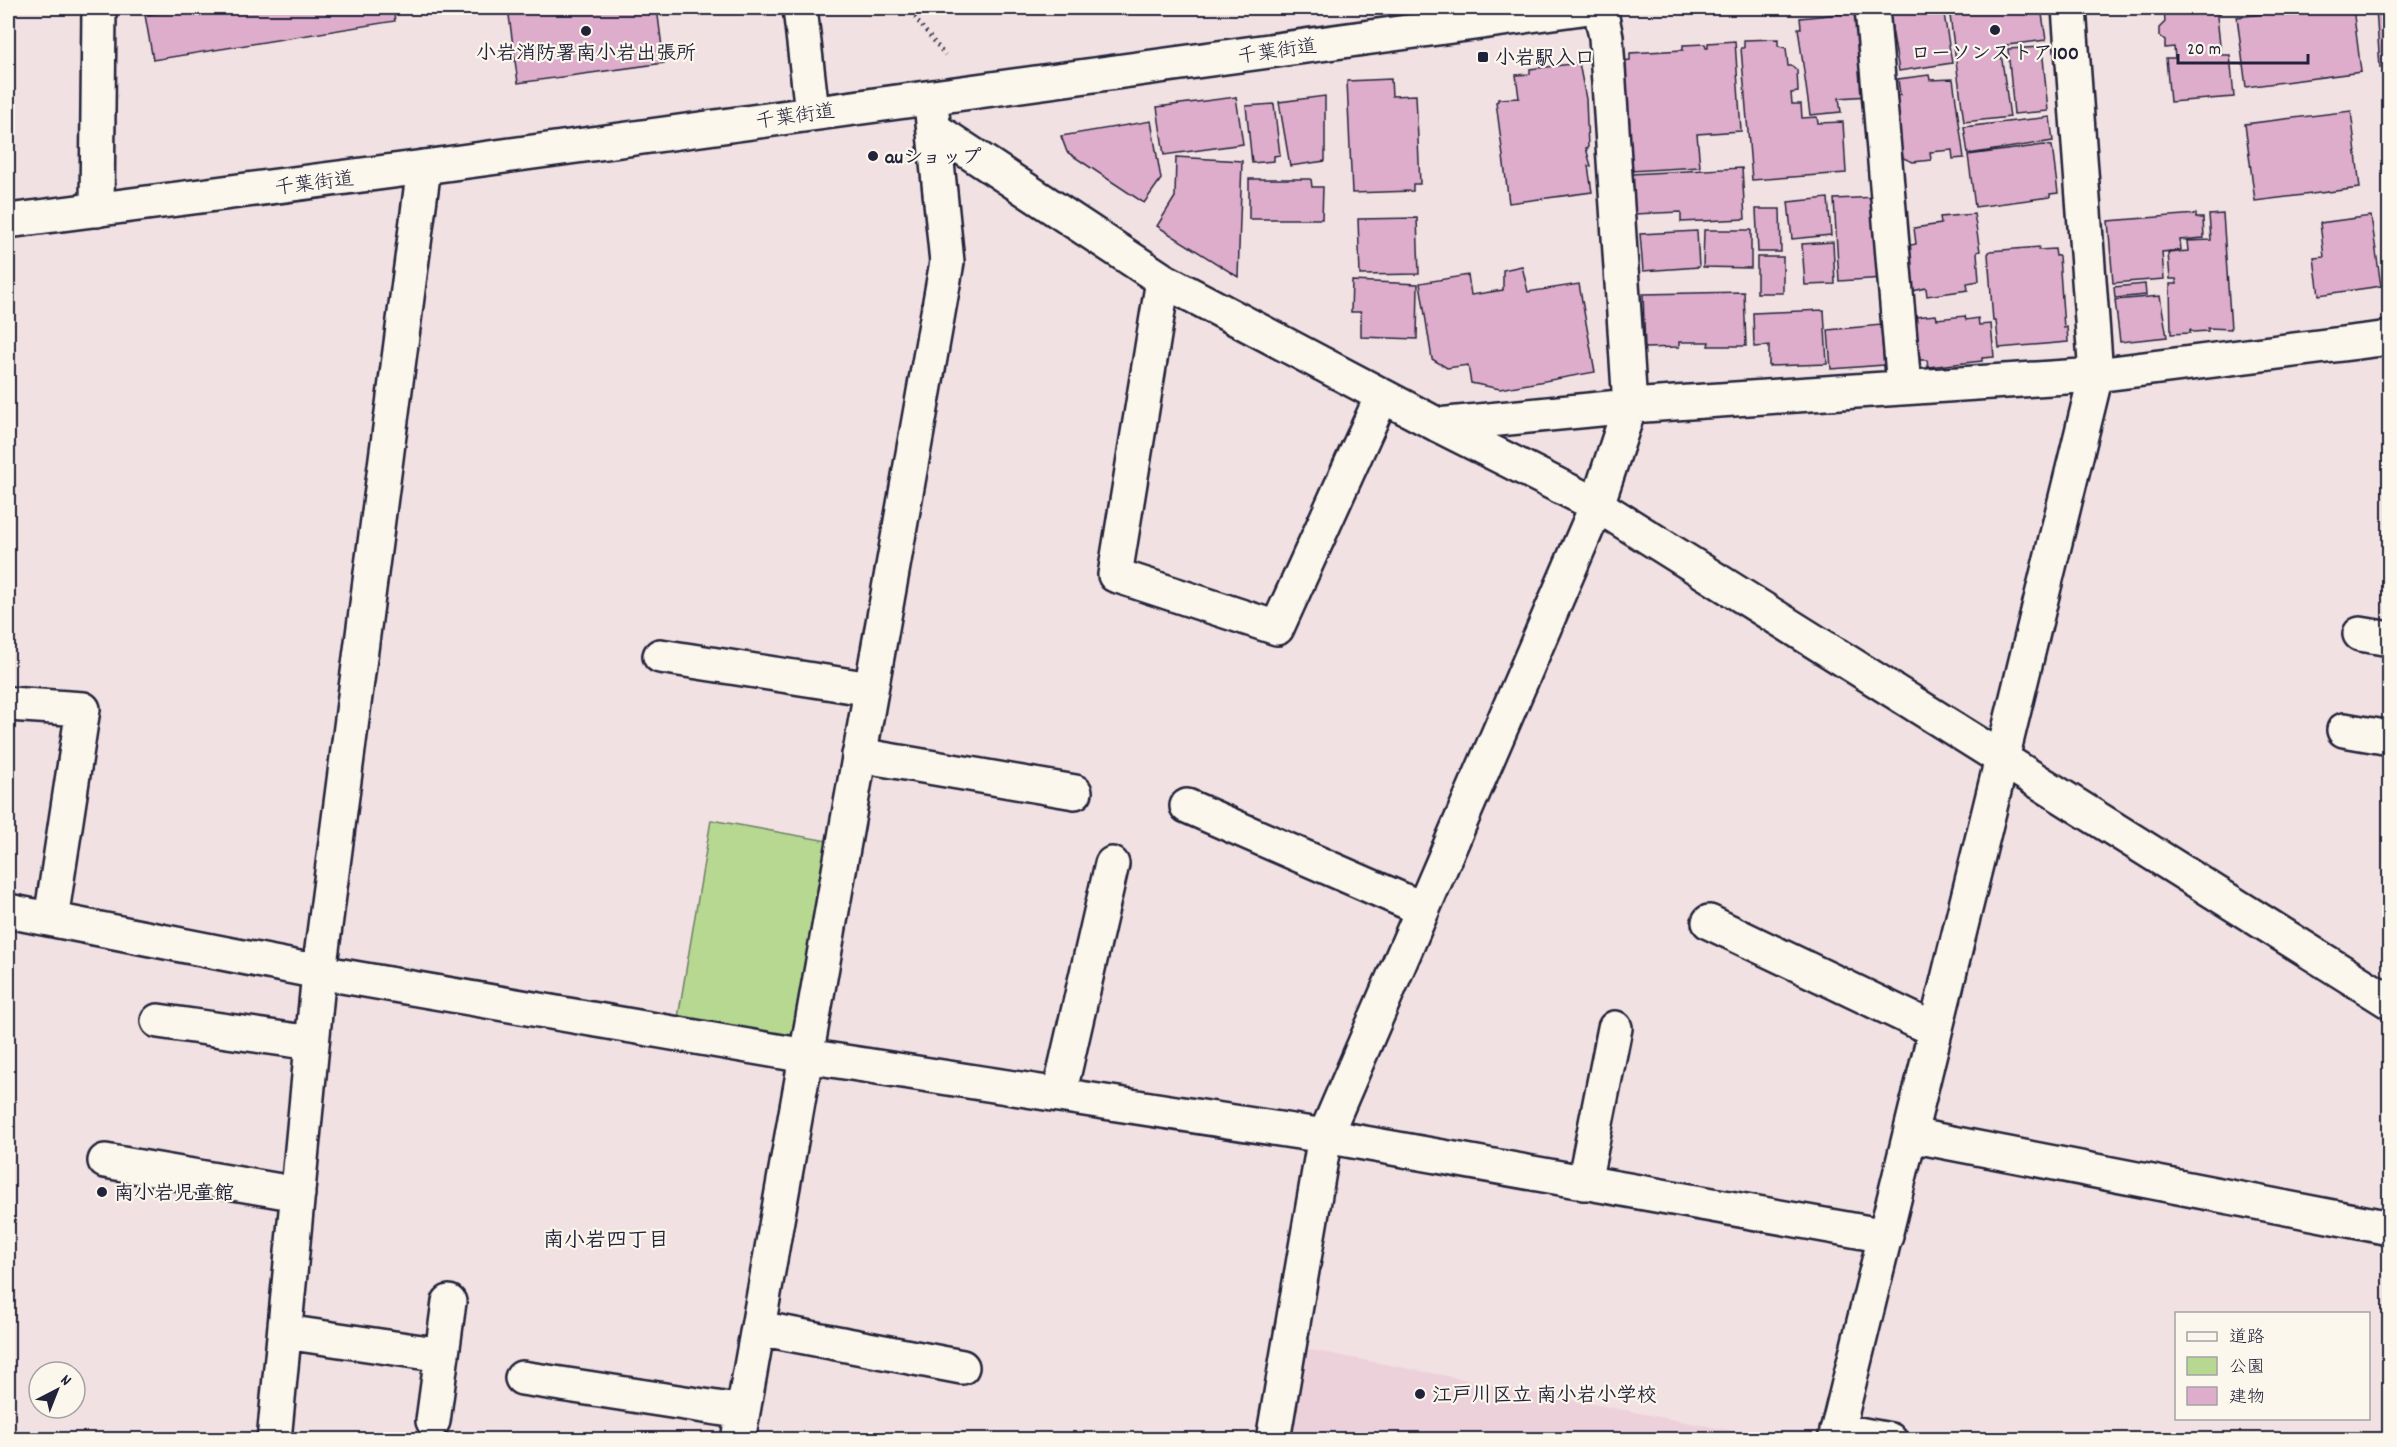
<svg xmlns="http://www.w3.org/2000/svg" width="2397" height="1447" viewBox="0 0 2397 1447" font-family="Dekko,'Klee One',sans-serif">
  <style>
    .built { fill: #ecd1db }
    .green { fill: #b6d891; stroke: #6c7d66; stroke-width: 1.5 }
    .building { fill: #deadcb; stroke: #22223b; stroke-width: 1.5 }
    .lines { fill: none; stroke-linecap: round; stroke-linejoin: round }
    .minor-casing { stroke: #22223b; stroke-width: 38 }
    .highway-casing { stroke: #22223b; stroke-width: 38 }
    .path { stroke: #22223b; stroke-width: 4; stroke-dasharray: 1.5 4.5; stroke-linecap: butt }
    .minor { stroke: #fbf7ec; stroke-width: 33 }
    .highway { stroke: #fbf7ec; stroke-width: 33 }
    .poi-dot { fill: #22223b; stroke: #fbf7ec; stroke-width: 2 }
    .labels { text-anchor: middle; stroke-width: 4.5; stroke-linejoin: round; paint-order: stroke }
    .street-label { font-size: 20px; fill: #22223b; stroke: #fbf7ec }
    .poi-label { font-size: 20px; font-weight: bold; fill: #22223b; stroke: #fbf7ec; text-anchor: start }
    .neighbourhood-label { font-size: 21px; font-weight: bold; fill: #22223b; stroke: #fbf7ec }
  </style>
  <rect width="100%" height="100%" fill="#f2e1e2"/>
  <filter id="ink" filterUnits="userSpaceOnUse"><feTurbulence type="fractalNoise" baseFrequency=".0167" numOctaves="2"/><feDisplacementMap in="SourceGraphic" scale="12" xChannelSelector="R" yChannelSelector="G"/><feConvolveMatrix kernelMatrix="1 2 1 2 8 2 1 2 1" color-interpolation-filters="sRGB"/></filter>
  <g filter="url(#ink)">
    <path class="built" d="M1306 1349 1775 1439H1292Z"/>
    <path class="green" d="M711 820 828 841 795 1039 678 1018Z"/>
    <path class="building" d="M194 8H393L395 21 153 60 145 15Z
      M508 8H657L664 63 518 83Z
      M1912 8H1943L1952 63 1899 71 1890 16 1895 10Z
      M1949 8H2041L2046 40 2000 46 2010 117 1964 122Z
      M2164 8H2226L2217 16 2221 55H2230L2234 97 2170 102 2166 58H2175L2174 47 2165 48V40L2159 36V28L2165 22Z
      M2261 8H2353L2361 72 2246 87 2237 17 2262 14Z
      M2376 8H2390V67L2380 68Z
      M1859 12 1869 96 1839 98 1841 112 1810 115 1798 28H1801L1800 18Z
      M1778 39V46L1786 48 1788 66H1792L1797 70 1798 92 1791 93 1792 104H1801L1802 118 1817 117 1818 123 1843 122 1846 173 1752 180 1741 48H1744V40Z
      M1735 41 1741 131 1697 134 1700 167 1630 171 1622 61 1630 60V53L1683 50V45L1705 44 1706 48H1708V43Z
      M2042 47 2048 111 2014 114 2008 49Z
      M1579 63 1586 99 1588 148H1586L1591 166H1588L1592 192 1509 203 1496 102 1498 101V99L1519 98 1516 75 1530 74V69Z
      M1929 75 1930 80 1953 79 1964 158 1953 159 1952 150 1930 152 1931 160 1913 162 1903 158 1894 96 1900 95 1898 79Z
      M1391 79 1392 96 1416 95 1420 184H1413V191L1352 193 1347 81Z
      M1325 96V161L1290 166 1279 102Z
      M1236 97 1243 144 1164 155 1157 107Z
      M1274 104 1280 155 1274 156V161L1252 163 1246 106Z
      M2351 111 2360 188 2255 201 2245 124Z
      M2050 117 2053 141 1968 154 1964 127Z
      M1151 121 1161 179 1144 203 1067 152 1061 136Z
      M2044 145 2052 146 2058 193 2050 194V197L1975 207 1968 155Z
      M1176 157 1242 161 1238 277 1157 226 1175 197Z
      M1742 168 1745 219 1681 222V212L1633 214 1631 174Z
      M1249 179H1311L1312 187H1323L1322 219H1249Z
      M1878 197 1884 278 1839 281 1834 199Z
      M1828 198 1831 235 1792 239 1788 202Z
      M1756 209H1780L1781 252H1758Z
      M1974 214 1980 251 1977 252 1979 281 1967 283 1968 290 1927 296 1926 288 1913 291 1906 246 1916 244 1914 228 1941 224 1940 217Z
      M2196 214V218H2203L2204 238 2180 240 2181 250 2162 252 2164 279 2113 283 2108 221Z
      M2223 214 2231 329 2208 328V331L2193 332 2190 330V333L2171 334 2170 284H2177L2176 279H2170L2168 253 2188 251 2187 241 2211 240 2209 215Z
      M2371 216 2381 286 2319 295 2314 258 2324 257 2320 223Z
      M1417 218 1419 274 1360 275 1358 219Z
      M1704 230H1751V268L1703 267Z
      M1697 231 1699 267 1643 271 1640 234Z
      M1833 242 1835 284 1805 285 1802 244Z
      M2039 247 2038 250 2055 249 2056 256H2059L2064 328 2067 327 2068 342 1999 348 1996 321H1993L1988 254 1990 251Z
      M1757 257H1783V293H1757Z
      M1522 266 1528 292 1579 284 1595 372 1500 389 1471 383 1468 365 1447 368 1432 359 1420 283 1468 275 1471 295 1503 290V270Z
      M1352 281 1418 284 1417 339 1361 337V312H1351Z
      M2145 284 2146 295 2115 298 2114 287Z
      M1744 292 1746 346H1708L1709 342H1679V347L1645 348 1643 294Z
      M2160 296 2167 337 2120 342 2115 300Z
      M1824 310 1827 364 1769 366V346L1754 347 1753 313Z
      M1936 315 1937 319 1965 316 1966 320 1978 318 1979 325 1991 324 1994 357 1982 358V361L1928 367 1927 360H1920L1915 317Z
      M1881 325 1884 365 1831 369 1828 330Z"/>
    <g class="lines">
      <g class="minor-casing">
        <path id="minor" d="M800 8 812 112
          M1872 8 1904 387
          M934 129 1163 280 1438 425 1630 406 2096 375 2390 338
          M97 210 99 8
          M1163 280 1115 575 1277 628 1382 396
          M1438 425 1597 505 2390 1002
          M2360 634 2390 639
          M660 656 871 689
          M9 704 83 709 51 919
          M2344 730 2390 738
          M859 755 1075 792
          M1187 806 1423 909
          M8 911 319 972 806 1056 1325 1136 1886 1236
          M1709 922 1935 1030
          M158 1021 312 1043
          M1059 1095 1112 864
          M1910 1135 2390 1228
          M105 1161 298 1194
          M1584 1183 1615 1028
          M758 1328 962 1367
          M285 1332 442 1355
          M522 1378 743 1412
          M433 1421 449 1302
          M1837 1430 1890 1440
          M274 1440 319 972 424 167
          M738 1440 947 262 932 113
          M1273 1440 1325 1136 1597 505 1630 406 1606 37 1600 8
          M1835 1440 2096 375 2069 8"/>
      </g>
      <g class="highway-casing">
        <path id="highway" d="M8 221 424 167 1582 8"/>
      </g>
      <path class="path" d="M907 8 945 55"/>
      <use href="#minor" class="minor"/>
      <use href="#highway" class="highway"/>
    </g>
  </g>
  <g class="poi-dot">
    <circle cx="1995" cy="30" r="6"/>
    <circle cx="586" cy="31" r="6"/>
    <rect x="1477" y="51" width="12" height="12" rx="3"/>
    <circle cx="873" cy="156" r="6"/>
    <circle cx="102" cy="1192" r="6"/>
    <circle cx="1420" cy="1394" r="6"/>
  </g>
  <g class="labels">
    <g class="street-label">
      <text transform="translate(1277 50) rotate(-8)" y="7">千葉街道</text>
      <text transform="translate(795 115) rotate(-8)" y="7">千葉街道</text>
      <text transform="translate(314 182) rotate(-7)" y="7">千葉街道</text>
    </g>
    <g class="poi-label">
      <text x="586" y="59" text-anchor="middle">小岩消防署南小岩出張所</text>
      <text x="1995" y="59" text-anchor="middle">ローソンストア100</text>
      <text x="1495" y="64">小岩駅入口</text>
      <text x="885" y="163">auショップ</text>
      <text x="114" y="1199">南小岩児童館</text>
      <text x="1432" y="1401">江戸川区立 南小岩小学校</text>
    </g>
    <g class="neighbourhood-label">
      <text x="606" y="1246">南小岩四丁目</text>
    </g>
  </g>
  <rect width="2397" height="1447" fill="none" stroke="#fbf7ec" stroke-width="30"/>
  <rect x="15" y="15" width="2367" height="1417" fill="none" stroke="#22223b" stroke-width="2" filter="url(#ink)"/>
  <rect x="2175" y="1312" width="195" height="108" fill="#fbf7ec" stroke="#a4a2a5" stroke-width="1.5"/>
  <rect x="2187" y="1332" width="30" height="9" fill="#fbf7ec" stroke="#a4a2a5" stroke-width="1.5"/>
  <text x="2229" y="1342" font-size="18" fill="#22223b">道路</text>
  <rect x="2187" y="1357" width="30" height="18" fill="#b6d891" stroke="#a4a2a5" stroke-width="1.5"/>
  <text x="2229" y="1372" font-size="18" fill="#22223b">公園</text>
  <rect x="2187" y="1387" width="30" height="18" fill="#deadcb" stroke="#a4a2a5" stroke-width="1.5"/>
  <text x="2229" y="1402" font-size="18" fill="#22223b">建物</text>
  <g transform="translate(57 1390) rotate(42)"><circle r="28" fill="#fbf7ec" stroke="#a4a2a5" stroke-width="1.5"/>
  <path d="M0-4.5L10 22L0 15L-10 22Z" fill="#22223b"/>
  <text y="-9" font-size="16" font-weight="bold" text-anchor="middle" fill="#22223b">N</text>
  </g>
  <path d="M2178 54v9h130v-9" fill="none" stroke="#22223b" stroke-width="3"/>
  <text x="2187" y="54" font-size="18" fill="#22223b" stroke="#fbf7ec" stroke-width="4.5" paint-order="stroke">20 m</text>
</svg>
